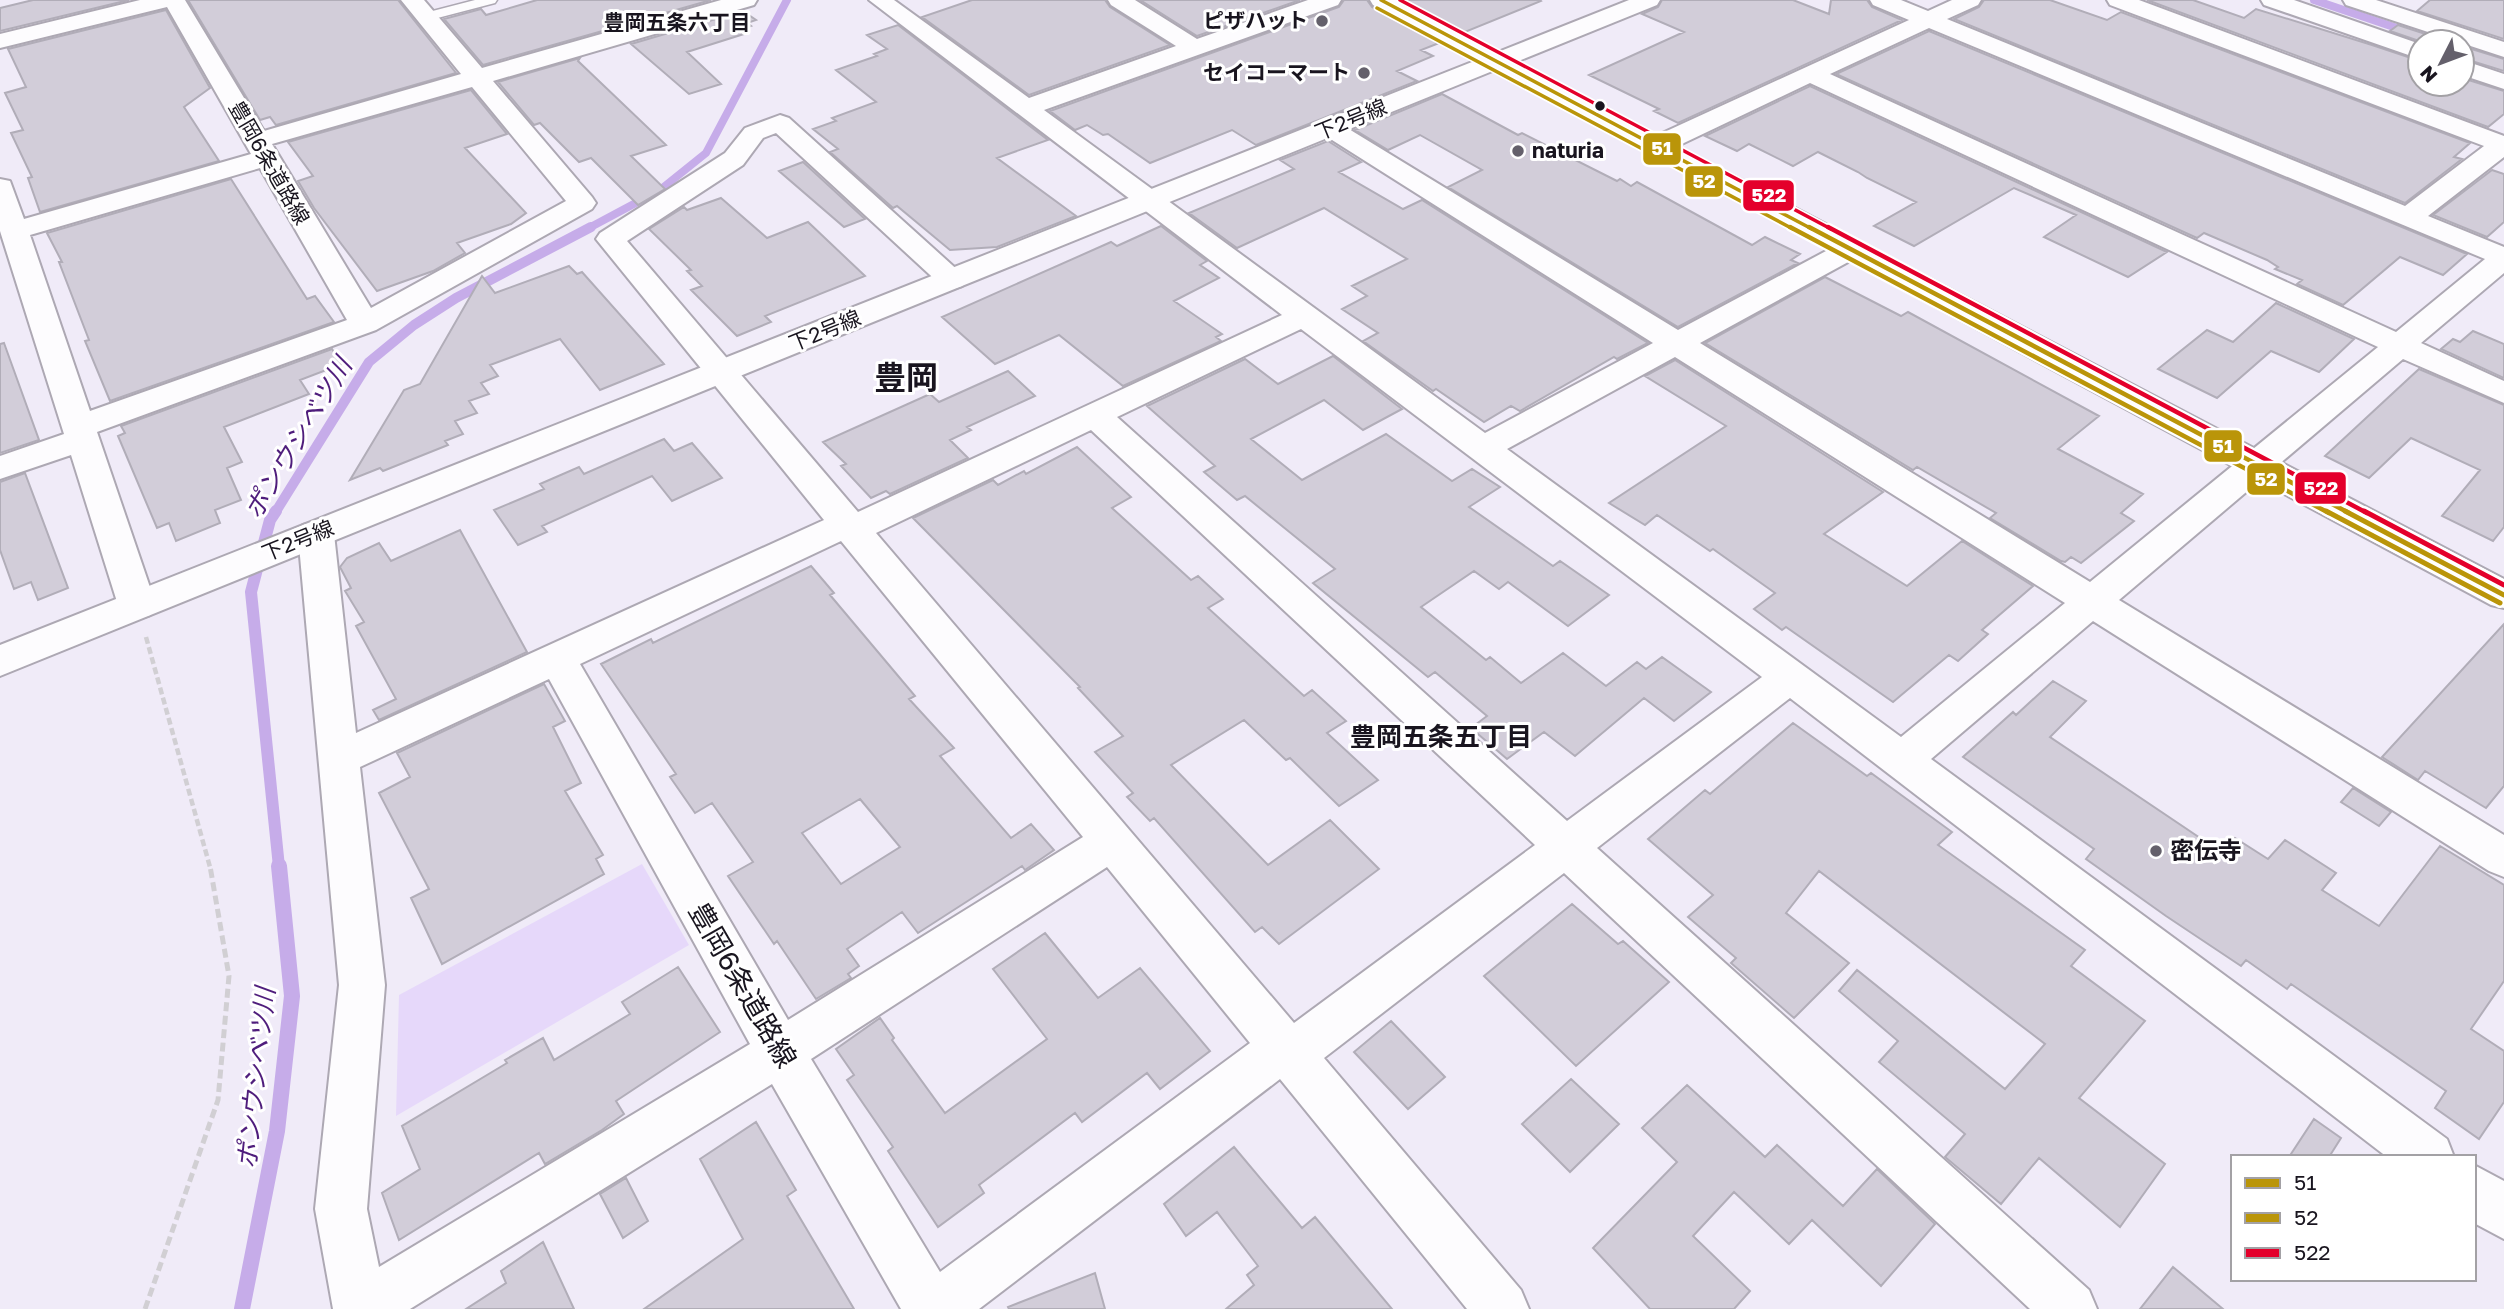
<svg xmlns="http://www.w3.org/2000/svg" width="2504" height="1309" viewBox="0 0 2504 1309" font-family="'Golos Text','Noto Sans JP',sans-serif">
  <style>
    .green { fill: #e6d8fa }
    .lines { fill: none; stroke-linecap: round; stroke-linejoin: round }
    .stream-far3 { stroke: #c6ace9; stroke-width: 8 }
    .stream-far2 { stroke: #c6ace9; stroke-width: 10 }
    .stream-far1 { stroke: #c6ace9; stroke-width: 12 }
    .stream { stroke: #c6ace9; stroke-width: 16 }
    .building { fill: #d2cdd9; stroke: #b1adb8; stroke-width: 2; fill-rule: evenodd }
    .lane-casing { stroke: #ada8b3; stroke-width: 3 }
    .street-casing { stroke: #ada8b3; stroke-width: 4 }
    .secondary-casing { stroke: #ada8b3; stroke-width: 4 }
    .path-far1 { stroke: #d1cfd3; stroke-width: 4.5; stroke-dasharray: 7 3.5; stroke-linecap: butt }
    .path { stroke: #d1cfd3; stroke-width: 5; stroke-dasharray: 9 4.5; stroke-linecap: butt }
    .lane { fill: #fdfcfe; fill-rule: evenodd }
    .street { fill: #fdfcfe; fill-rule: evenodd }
    .secondary { fill: #fdfcfe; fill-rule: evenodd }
    .bus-1-far2-casing { stroke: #fff; stroke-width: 7 }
    .bus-1-far1-casing { stroke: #fff; stroke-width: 9 }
    .bus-1-casing { stroke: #fff; stroke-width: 10 }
    .bus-2-far2-casing { stroke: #fff; stroke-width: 7 }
    .bus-2-far1-casing { stroke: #fff; stroke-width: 9 }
    .bus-2-casing { stroke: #fff; stroke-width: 10 }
    .bus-3-far2-casing { stroke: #fff; stroke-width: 7 }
    .bus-3-far1-casing { stroke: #fff; stroke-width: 9 }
    .bus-3-casing { stroke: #fff; stroke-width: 10 }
    .bus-1-far2 { stroke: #ba9509; stroke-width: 3.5 }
    .bus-1-far1 { stroke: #ba9509; stroke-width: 4.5 }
    .bus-1 { stroke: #ba9509; stroke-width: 5 }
    .bus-2-far2 { stroke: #ba9509; stroke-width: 3.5 }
    .bus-2-far1 { stroke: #ba9509; stroke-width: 4.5 }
    .bus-2 { stroke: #ba9509; stroke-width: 5 }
    .bus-3-far2 { stroke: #e4002b; stroke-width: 3.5 }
    .bus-3-far1 { stroke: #e4002b; stroke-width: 4.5 }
    .bus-3 { stroke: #e4002b; stroke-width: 5 }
    .poi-dot { fill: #64606b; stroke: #fff; stroke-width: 2.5 }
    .bus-dot { fill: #19151f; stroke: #fff; stroke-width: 2.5 }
    .labels { text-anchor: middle; stroke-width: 6; stroke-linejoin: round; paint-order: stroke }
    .far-poi-label { font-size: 21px; font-weight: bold; fill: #19151f; stroke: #fff; text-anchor: end }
    .far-neighbourhood-label { font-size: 21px; font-weight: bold; fill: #19151f; stroke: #fff }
    .far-street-label { font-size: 21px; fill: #19151f; stroke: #fff }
    .poi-label { font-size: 24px; font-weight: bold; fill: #19151f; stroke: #fff; text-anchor: start }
    .water-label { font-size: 26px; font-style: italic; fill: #4f1d7c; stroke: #fff }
    .neighbourhood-label { font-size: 26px; font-weight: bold; fill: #19151f; stroke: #fff }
    .near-street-label { font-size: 28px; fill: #19151f; stroke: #fff }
    .district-label { font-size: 32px; font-weight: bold; fill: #19151f; stroke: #fff }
    .line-badge { stroke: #fff; stroke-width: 2.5 }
    .badge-label { font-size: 19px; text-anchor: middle; font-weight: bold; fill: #fff }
  </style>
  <rect width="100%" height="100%" fill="#f0ebf8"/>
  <path class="green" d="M642 864 689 945 396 1116 399 995Z"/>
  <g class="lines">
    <path class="stream-far3" d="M2314 0 2438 42
      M587 229 660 190 706 153 787 0"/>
    <path class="stream-far2" d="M275 513 369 362 414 325 456 298 591 227"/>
    <path class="stream-far1" d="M276 511 270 520 251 592 279 867"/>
    <path class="stream" d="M242 1309 277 1131 292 996 279 866"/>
  </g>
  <path class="building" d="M33 0H129L0 31V8Z
    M188 0H398L456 73 276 125 270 117 260 120Z
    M537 0H711L613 28 610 26 606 30 483 65 444 19 481 9 486 15Z
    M972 0H1105L1110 7 1170 45 1029 95 922 17Z
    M1140 0H1300L1197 36Z
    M1344 0H1367L1372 7 1439 43 1421 50 1433 56 1397 71 1417 81 1256 145 1232 130 1150 163 1108 134 1103 135 1087 125 1075 130 1050 111 1339 7Z
    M1404 0H1540L1541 1 1465 32Z
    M1662 0H1793L1829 14 1831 0H1867L1872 7 1902 20 1678 123 1654 111 1659 109 1589 75 1684 32 1642 14 1658 7Z
    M1984 0H2050L2107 20 2121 12 2470 143 2454 157 2462 159 2405 203 1954 19 1979 7Z
    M2147 0H2193L2244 18 2256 9 2372 45 2420 61V84H2462V78L2504 91V114L2488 127Z
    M2430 0H2504V39L2417 11Z
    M166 10 210 88 184 107 219 161 40 212 28 178 32 177 11 133 23 130 5 93 26 87 8 49Z
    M743 11 756 20 747 23 751 26 742 29 747 33 687 52 721 84 689 94 631 44Z
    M898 25 1048 140 997 158 1076 216 997 247 950 250 897 206 893 208 830 152 838 149 813 129 836 121 832 118 876 102 836 70 868 59 877 56 874 54 887 49 867 35Z
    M2398 25 2450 42H2422L2390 31Z
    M1929 31 2467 254 2443 275 2400 257 2343 305 2297 284 2302 280 2275 269 2278 267 2267 260 2204 233 2197 238 1836 74Z
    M2462 46 2504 59V71L2462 58Z
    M580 58 578 61 666 145 631 156 665 189 638 205 591 158 579 162 540 123 534 125 498 82Z
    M1810 86 2167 252 2128 277 2044 237 2076 215 2014 188 1914 246 1874 226 1916 202 1867 178 1858 172 1818 152 1793 166 1749 144 1737 151 1705 136Z
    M471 90 507 134 465 148 526 213 511 224 457 243 465 253 433 271 377 291 314 208 298 181 313 176 288 142Z
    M1442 94 1518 135 1522 133 1617 181 1620 179 1631 186 1637 182 1752 245 1765 237 1800 254 1791 260 1798 263 1678 327 1448 187 1482 170 1420 135 1388 150 1355 130Z
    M1328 141 1361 162 1339 172 1403 209 1422 200 1648 343 1617 359 1614 357 1520 411 1511 406 1484 422 1436 389 1433 391 1363 341 1378 333 1342 309 1367 296 1352 286 1407 259 1324 208 1237 248 1189 213 1294 169 1280 160Z
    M803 162 865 219 844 227 779 171Z
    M2492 170 2504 174V222L2487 237 2433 215Z
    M231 179 307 299 315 296 334 322 110 401 85 341 89 340 59 262H62L47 233Z
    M721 198 767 238 808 222 865 276 765 316 771 322 737 336 691 290 702 286 687 271 691 270 649 229 684 207 687 210Z
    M1161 226 1207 261 1200 265 1219 278 1174 301 1222 334 1216 337 1221 341 1123 386 1059 335 995 364 942 317 1111 242 1117 246Z
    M569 266 577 274 582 272 664 364 600 390 560 339 490 365 498 376 481 383 489 394 469 401 477 413 455 421 463 434 445 441 448 445 383 471 380 468 350 480 404 390 420 384 482 276 495 293Z
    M1825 277 1901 316 1908 312 2099 416 2058 449 2143 494 2121 513 2134 521 2081 563 2071 557 2065 562 2061 561 1990 518 1996 513 1917 467 1913 470 1705 343Z
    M2276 303 2354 339 2319 372 2271 351 2217 398 2158 369 2207 330 2233 342Z
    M2473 331 2504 344V378L2441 349 2453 339 2460 342Z
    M4 343 39 440 0 453V344Z
    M332 349 342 364 300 380 309 394 224 427 242 462 227 468 241 500 215 510 220 523 176 541 169 523 157 528 118 436 125 433 121 426Z
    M1333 356 1402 409 1363 430 1324 400 1251 439 1302 480 1386 434 1452 481 1472 469 1500 487 1469 507 1553 566 1560 561 1609 595 1568 626 1508 582 1499 589 1474 571 1421 607 1486 660 1490 657 1521 683 1563 653 1606 686 1637 662 1646 669 1662 657 1711 692 1674 721 1644 698 1575 756 1544 732 1507 759 1471 728 1487 716 1435 672 1428 677 1313 583 1335 569 1245 496 1237 500 1204 472 1215 466 1147 406 1245 359 1278 384Z
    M1675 360 1883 492 1824 534 1907 586 1962 541 2033 586 1982 630 1988 634 1958 661 1949 655 1893 702 1786 627 1782 630 1754 609 1775 593 1713 549 1710 551 1657 515 1645 525 1609 503 1726 426 1645 376Z
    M2419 369 2504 405V527L2493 541 2442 516 2480 470 2411 438 2369 478 2325 456Z
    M1008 371 1035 396 967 427 971 430 950 440 968 458 890 494 886 491 871 498 841 466 846 464 823 442 930 394 939 402Z
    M664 439 674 451 692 443 722 478 672 501 652 476 542 526 547 532 518 545 494 510 544 489 540 484 579 467 584 474Z
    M1077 447 1131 497 1112 508 1191 580 1198 576 1223 599 1208 608 1304 696 1312 690 1346 721 1327 733 1378 780 1339 806 1290 758 1286 760 1244 720 1171 765 1268 865 1330 820 1379 869 1279 944 1262 927 1255 932 1154 818 1150 821 1127 797 1133 793 1095 752 1123 736 1078 688 1080 687 913 518 993 480 998 485 1024 471 1026 474Z
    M25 473 68 588 38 600 31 582 14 589 0 550V482Z
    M460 530 527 652 379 720 373 710 396 699 356 626 364 622 345 591 351 588 340 567 347 558 379 543 391 561Z
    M811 566 834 593 830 595 915 696 909 699 954 748 940 756 1011 838 1031 824 1054 850 1025 870 1022 866 918 933 902 912 847 949 859 966 848 974 851 978 816 999 777 941 774 944 728 876 753 862 712 803 695 813 670 777 676 774 601 664 651 639 653 643ZM860 799 900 847 841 884 802 833Z
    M2504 624V786L2486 808 2425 771 2418 780 2382 757Z
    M2053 681 2086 701 2050 737 2221 852 2235 838 2268 859 2285 840 2336 873 2322 890 2379 926 2440 846 2504 885V981L2471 1029 2504 1051V1102L2479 1139 2435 1108 2446 1091 2291 984 2287 989 2246 960 2241 966 2166 916 2086 859 2094 849 1963 757 2013 712 2016 715Z
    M544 684 565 721 553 727 581 783 565 791 603 855 596 859 604 874 442 964 411 898 429 889 379 793 410 777 397 753Z
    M1793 723 1867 776 1871 773 1952 832 1938 845 2085 950 2071 966 2145 1021 2079 1098 2165 1164 2120 1227 2039 1158 2001 1204 1945 1157 1965 1134 1879 1062 1898 1041 1839 991 1857 970 2005 1089 2045 1044 1819 871 1786 913 1849 963 1794 1018 1731 963 1736 958 1688 917 1713 895 1648 839 1705 790 1710 794Z
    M2353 788 2391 812 2379 826 2341 802Z
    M1572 904 1618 944 1623 941 1669 982 1576 1066 1484 976Z
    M1045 933 1098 998 1140 968 1210 1051 1160 1089 1147 1073 1082 1122 1075 1113 979 1185 984 1193 938 1227 888 1151 893 1147 847 1080 854 1075 836 1049 880 1018 894 1038 892 1040 945 1113 1047 1039 993 969Z
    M678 967 720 1032 616 1101 624 1114 602 1130 545 1164 539 1153 399 1240 382 1193 420 1169 402 1126 507 1063 505 1060 543 1038 554 1060 630 1014 622 1002Z
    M1391 1021 1445 1077 1408 1109 1354 1052Z
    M1571 1079 1619 1124 1570 1172 1522 1124Z
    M1687 1085 1765 1157 1777 1145 1843 1206 1877 1169 1935 1224 1881 1286 1812 1220 1789 1244 1734 1192 1693 1236 1750 1291 1734 1309H1650L1593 1248 1677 1162 1642 1128Z
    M2314 1119 2341 1138 2329 1157H2289Z
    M756 1122 796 1190 787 1196 854 1309H644L743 1239 700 1159Z
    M1234 1147 1302 1228 1315 1217 1392 1309H1226L1254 1285 1247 1275 1258 1266 1217 1212 1186 1236 1164 1204Z
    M626 1178 648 1221 623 1238 600 1194Z
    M543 1242 574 1309H466L506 1283 501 1271Z
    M2173 1267 2223 1309H2140Z
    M1095 1273 1105 1309H1009L1008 1307Z"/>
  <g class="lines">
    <g class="lane-casing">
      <path id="lane" d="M475 0H497L495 3 426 21 419 17 421 14Z"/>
    </g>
    <g class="street-casing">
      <path id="street" d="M140 0H185L264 131 461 74 401 0H424L482 68 721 0H757L754 5 493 81 592 197 596 203 592 209 376 330 97 432 156 605 150 615 137 619 124 615 118 605 71 455 0 479V456L64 434 0 231V179L10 181 24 219 251 154 167 7 0 48V34ZM472 87 566 201 371 308 272 144ZM260 168 347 320 90 411 30 235Z
        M869 0H894L1029 98 1176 46 1111 5 1108 0H1135L1197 39 1308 0H1341L1338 5 1044 110 1485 433 1653 343 1321 133 1317 128 1321 123 1330 120 1339 123 1678 330 1841 243 1851 240 1861 243 1865 249 1861 255 1700 343 2090 582 2378 347 1810 83 1665 152 1656 154 1647 152 1643 146 1647 140 1909 20 1873 5 1870 0H1901L1928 11 1952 0H1981L1978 5 1947 19 2405 206 2484 146 2110 5 2107 0H2139L2504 136V157L2428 216 2504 247V273L2421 343 2504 381V403L2403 359 2119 600 2504 835V877L2489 871 2093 621 1931 759 2447 1139 2454 1157H2387L1790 698 1597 848 2089 1290 2097 1309H2030L1564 873 1324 1058 1521 1290 1529 1309H1467L1280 1079 979 1309H901L772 1084 410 1309H333L315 1209 339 985 298 534 303 525 316 522 329 525 334 534 356 733 824 520 596 239 600 233 725 153 745 128 780 115 789 118 962 274 967 280 962 286 952 289 942 286 776 133 763 138 743 165 627 241 858 512 1282 315ZM1929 28 2485 259 2396 332 1830 74ZM1301 329 1762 677 1567 821 1117 417ZM1675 357 2065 603 1901 737 1507 449ZM1091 430 1535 845 1294 1023 876 533ZM841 541 1083 837 788 1020 580 664ZM549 679 750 1044 379 1267 367 1209 385 985 360 767ZM1107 867 1250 1043 940 1272 811 1059Z
        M2261 0H2294L2420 44V59L2264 5Z
        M2343 0H2376L2504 42V57L2346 5Z
        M2462 60 2504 74V89L2462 75Z
        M2474 1165 2504 1181V1239L2474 1223Z"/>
    </g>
    <g class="secondary-casing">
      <path id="secondary" d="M1370 0H1398L1498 52 1629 0H1660L1657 5 1516 62 2504 579V608L2491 605 1495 70 0 676V645L1477 60 1373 5Z"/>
    </g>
    <path class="path-far1" d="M146 637 210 867"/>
    <path class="path" d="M145 1309 218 1100 229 976 210 866"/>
    <use href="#lane" class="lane"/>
    <use href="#street" class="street"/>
    <use href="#secondary" class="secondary"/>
    <g class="bus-1-far2-casing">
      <path id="bus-1-far2" d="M1381 0 1812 229"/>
    </g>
    <g class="bus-1-far1-casing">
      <path id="bus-1-far1" d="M1809 227 2349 513"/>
    </g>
    <g class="bus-1-casing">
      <path id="bus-1" d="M2345 511 2504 595"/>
    </g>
    <g class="bus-2-far2-casing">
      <path id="bus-2-far2" d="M1377 8 1793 229"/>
    </g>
    <g class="bus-2-far1-casing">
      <path id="bus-2-far1" d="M1790 227 2329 513"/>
    </g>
    <g class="bus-2-casing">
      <path id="bus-2" d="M2326 511 2500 603"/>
    </g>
    <g class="bus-3-far2-casing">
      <path id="bus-3-far2" d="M1400 0 1831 229"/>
    </g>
    <g class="bus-3-far1-casing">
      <path id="bus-3-far1" d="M1828 227 2367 513"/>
    </g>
    <g class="bus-3-casing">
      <path id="bus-3" d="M2364 511 2504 585"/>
    </g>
    <use href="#bus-1-far2" class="bus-1-far2"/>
    <use href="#bus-1-far1" class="bus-1-far1"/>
    <use href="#bus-1" class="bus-1"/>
    <use href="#bus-2-far2" class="bus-2-far2"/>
    <use href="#bus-2-far1" class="bus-2-far1"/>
    <use href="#bus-2" class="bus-2"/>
    <use href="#bus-3-far2" class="bus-3-far2"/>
    <use href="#bus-3-far1" class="bus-3-far1"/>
    <use href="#bus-3" class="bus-3"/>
  </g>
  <g class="poi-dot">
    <circle cx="1322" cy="21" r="7"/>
    <circle cx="1364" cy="73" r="7"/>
    <circle cx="1518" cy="151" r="7"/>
    <circle cx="2156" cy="851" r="7"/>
  </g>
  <circle class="bus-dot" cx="1600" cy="106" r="6"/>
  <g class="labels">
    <g class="far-poi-label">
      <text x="1308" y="28">ピザハット</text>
      <text x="1350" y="80">セイコーマート</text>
      <text x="1532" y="158" text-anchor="start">naturia</text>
    </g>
    <g class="far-neighbourhood-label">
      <text x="677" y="30">豊岡五条六丁目</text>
    </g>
    <g class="far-street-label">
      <text transform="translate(1351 120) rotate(-22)" y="7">下2号線</text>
      <text transform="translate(269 163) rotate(60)" y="7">豊岡6条道路線</text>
      <text transform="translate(825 331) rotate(-22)" y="7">下2号線</text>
      <text transform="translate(298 541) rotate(-22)" y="7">下2号線</text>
    </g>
    <g class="poi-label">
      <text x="2170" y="859">密伝寺</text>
    </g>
    <g class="water-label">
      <text transform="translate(298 438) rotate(-59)" y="9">ポンウシベツ川</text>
      <text transform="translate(256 1078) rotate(-84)" y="9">ポンウシベツ川</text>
    </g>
    <g class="neighbourhood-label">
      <text x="1441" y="746">豊岡五条五丁目</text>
    </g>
    <g class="near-street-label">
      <text transform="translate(743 985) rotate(60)" y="10">豊岡6条道路線</text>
    </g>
    <g class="district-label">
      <text x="906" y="389">豊岡</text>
    </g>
  </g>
  <g class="line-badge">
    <rect x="1642" y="132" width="40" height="34" rx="7" fill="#ba9509"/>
    <rect x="1684" y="165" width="40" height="33" rx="7" fill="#ba9509"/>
    <rect x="1742" y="179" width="53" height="33" rx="7" fill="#e4002b"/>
    <rect x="2203" y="429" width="40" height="34" rx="7" fill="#ba9509"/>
    <rect x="2246" y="462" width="40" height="34" rx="7" fill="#ba9509"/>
    <rect x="2294" y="471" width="53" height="34" rx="7" fill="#e4002b"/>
  </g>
  <g class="badge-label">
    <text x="1662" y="155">51</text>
    <text x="1704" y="188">52</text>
    <text x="1769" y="202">522</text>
    <text x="2223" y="453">51</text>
    <text x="2266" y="486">52</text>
    <text x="2321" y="495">522</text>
  </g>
  <rect x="2231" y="1155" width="245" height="126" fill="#ffffff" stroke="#a3a1a5" stroke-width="2"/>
  <rect x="2245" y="1178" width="35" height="10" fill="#ba9509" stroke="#a3a1a5" stroke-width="2"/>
  <text x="2294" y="1190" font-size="21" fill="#19151f">51</text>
  <rect x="2245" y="1213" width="35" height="10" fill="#ba9509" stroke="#a3a1a5" stroke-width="2"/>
  <text x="2294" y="1225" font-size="21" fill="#19151f">52</text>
  <rect x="2245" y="1248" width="35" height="10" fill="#e4002b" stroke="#a3a1a5" stroke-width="2"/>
  <text x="2294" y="1260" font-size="21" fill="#19151f">522</text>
  <g transform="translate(2441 63) rotate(228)"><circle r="33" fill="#ffffff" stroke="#a3a1a5" stroke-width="2"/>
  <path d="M0-5L12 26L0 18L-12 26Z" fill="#64606b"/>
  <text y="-10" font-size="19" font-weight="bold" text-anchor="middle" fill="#19151f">N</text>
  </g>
</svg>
